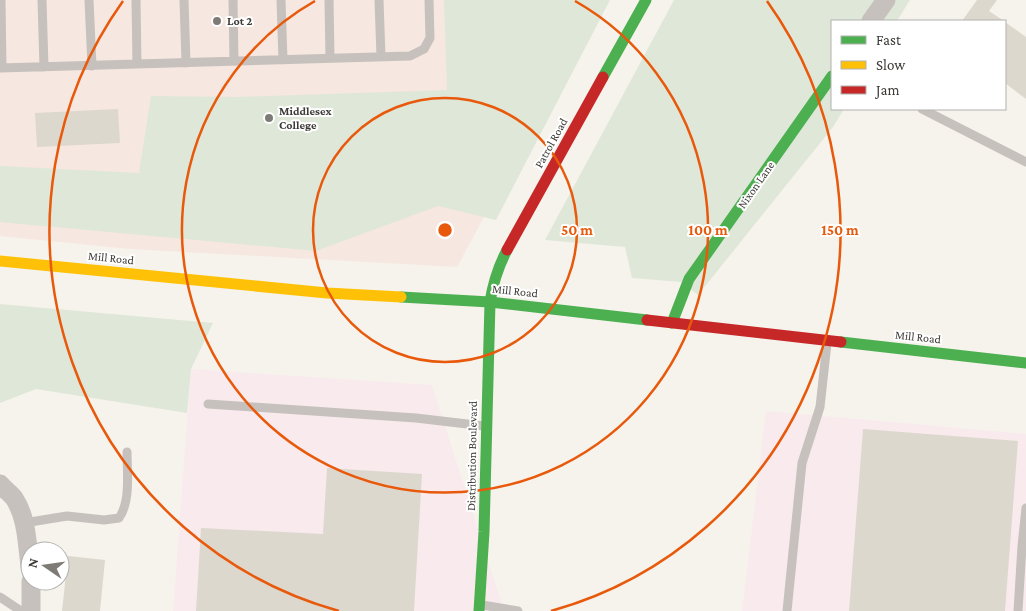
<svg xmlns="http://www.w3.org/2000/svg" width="1026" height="611" viewBox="0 0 1026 611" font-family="'Crimson Pro',serif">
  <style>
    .industrial { fill: #f9eaee }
    .education { fill: #f6e7e1 }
    .green { fill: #dfe7d8 }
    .building { fill: #ddd8cd }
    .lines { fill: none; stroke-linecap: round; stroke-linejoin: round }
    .lane { stroke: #c6c1bc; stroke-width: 9 }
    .street { stroke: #c6c1bc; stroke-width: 19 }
    .fast { stroke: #4caf50; stroke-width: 11 }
    .slow { stroke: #ffc107; stroke-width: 11 }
    .jam { stroke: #c62828; stroke-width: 11 }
    .ring { fill: none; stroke: #e8590c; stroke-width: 2.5 }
    .poi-dot { fill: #7e7b76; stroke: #fff; stroke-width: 2 }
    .labels { text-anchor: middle; stroke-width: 4; stroke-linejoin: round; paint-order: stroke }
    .poi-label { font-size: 12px; font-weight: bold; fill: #3d3b37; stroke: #fff; text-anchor: start }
    .street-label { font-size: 12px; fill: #3d3b37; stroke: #fff }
    .centre { fill: #e8590c; stroke: #fff; stroke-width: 2.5 }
    .ring-label { font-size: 15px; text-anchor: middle; font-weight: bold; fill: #e8590c; stroke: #fff; stroke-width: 4; stroke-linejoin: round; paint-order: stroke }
  </style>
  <rect width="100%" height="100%" fill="#f6f3ec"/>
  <path class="industrial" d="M191 369 432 385 504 611H173Z
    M766 411 1026 434V611H742Z"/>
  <path class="education" d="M0 0H601L457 267 130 249 0 236Z"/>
  <path class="green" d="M444 0H610L496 220 438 206 316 251 0 222V166L139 173 151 96 236 97 447 90Z
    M674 0H910L897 21H832V109H844L833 127 698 295 681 282 632 278 625 247 545 240Z
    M0 304 213 323 191 369 187 413 36 389 0 403Z"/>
  <path class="building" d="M977 0H997L989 11 1004 21H962Z
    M1005 22 1026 37V99L1005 83Z
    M118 109 120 143 37 147 35 113Z
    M863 429 1018 441 1005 611H849Z
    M327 468 422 474 414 611H196L201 528 323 534Z
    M68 556 105 560 100 611H62Z"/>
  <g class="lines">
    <path class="lane" d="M1 0 2 68
      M42 0 44 67
      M89 0 92 66
      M136 0 137 64
      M184 0 186 63
      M233 0 234 61
      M281 0 283 60
      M329 0 330 58
      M379 0 381 57
      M0 68 410 56 424 49 430 38 429 0
      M922 109 1026 162
      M208 404 416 418 484 426
      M24 523 67 516 104 520 119 518C131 501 127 472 127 452
      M0 597 21 611
      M482 605 518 611
      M787 611 802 463 820 407 827 343
      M1018 611 1022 546 1026 508"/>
    <path class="street" d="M871 21 886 0
      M0 484C4 489 10 493 14 498 27 517 27 544 30 566
      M31 581V611"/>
    <path class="fast" d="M603 77 646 0
      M401 297 490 302 647 320
      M672 323 689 279 832 76
      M841 342 1026 363
      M479 611 484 532 490 302C493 283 498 267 507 250"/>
    <path class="slow" d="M0 261 327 293 401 297"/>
    <path class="jam" d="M507 250 603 77
      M647 320 841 342"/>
  </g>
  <g class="ring">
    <circle cx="445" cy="230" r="132"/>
    <path d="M575 1A263 263 0 1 1 315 1"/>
    <path d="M339 611A395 395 0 0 1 123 1M767 1A395 395 0 0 1 551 611"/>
  </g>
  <g class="poi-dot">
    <circle cx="217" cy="21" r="5"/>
    <circle cx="269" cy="118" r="5"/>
  </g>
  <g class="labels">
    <g class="poi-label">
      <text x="227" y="25">Lot 2</text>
      <text x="279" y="115">Middlesex<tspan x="279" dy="14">College</tspan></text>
    </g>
    <g class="street-label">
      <text transform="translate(551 143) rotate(-61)" y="4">Patrol Road</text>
      <text transform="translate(756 185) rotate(-55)" y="4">Nixon Lane</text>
      <text transform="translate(111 258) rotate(6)" y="4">Mill Road</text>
      <text transform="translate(515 291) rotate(6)" y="4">Mill Road</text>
      <text transform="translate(918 337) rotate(6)" y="4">Mill Road</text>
      <text transform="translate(472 456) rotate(-89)" y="4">Distribution Boulevard</text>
    </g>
  </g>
  <circle cx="445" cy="230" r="8" class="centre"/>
  <g class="ring-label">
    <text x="577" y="235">50 m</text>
    <text x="708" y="235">100 m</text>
    <text x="840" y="235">150 m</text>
  </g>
  <rect x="831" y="20" width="175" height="90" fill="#ffffff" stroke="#b1b1af"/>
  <rect x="841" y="36" width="25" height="8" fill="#4caf50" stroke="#b1b1af"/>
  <text x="876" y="45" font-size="15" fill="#3d3b37">Fast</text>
  <rect x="841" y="61" width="25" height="8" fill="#ffc107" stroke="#b1b1af"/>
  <text x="876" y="70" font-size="15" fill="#3d3b37">Slow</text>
  <rect x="841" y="86" width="25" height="8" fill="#c62828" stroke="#b1b1af"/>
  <text x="876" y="95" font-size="15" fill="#3d3b37">Jam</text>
  <g transform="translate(45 566) rotate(283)"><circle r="24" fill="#ffffff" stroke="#b1b1af"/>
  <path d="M0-4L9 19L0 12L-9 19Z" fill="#7e7b76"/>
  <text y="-8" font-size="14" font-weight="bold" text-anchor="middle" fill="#3d3b37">N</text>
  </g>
</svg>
